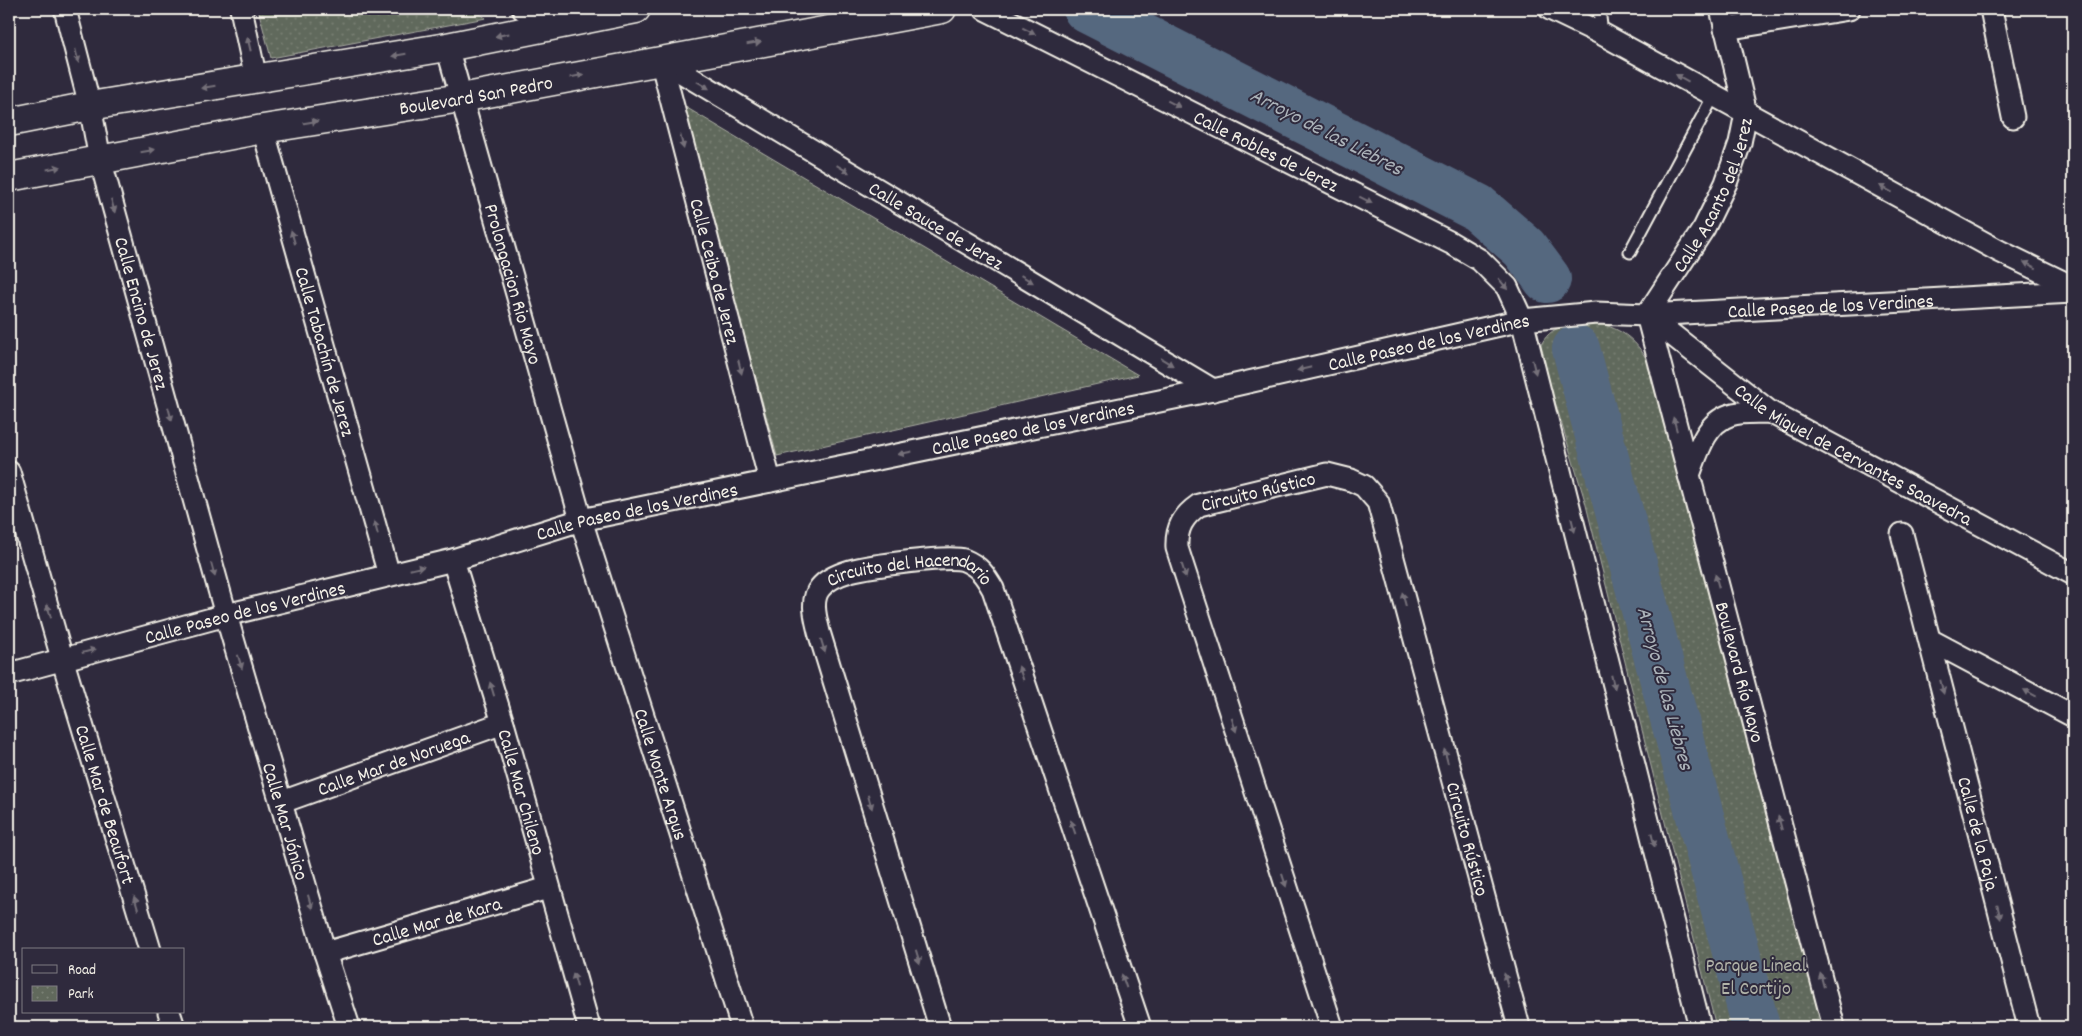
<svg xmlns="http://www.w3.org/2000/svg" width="2082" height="1036" viewBox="0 0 2082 1036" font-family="Dekko,sans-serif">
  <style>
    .park { fill: url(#park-dots); stroke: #aaada2 }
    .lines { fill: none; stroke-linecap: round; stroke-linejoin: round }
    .river { stroke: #55677f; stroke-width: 48 }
    .service-casing { stroke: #f4f1e8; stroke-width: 15 }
    .minor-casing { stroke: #f4f1e8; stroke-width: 25 }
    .tertiary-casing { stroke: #f4f1e8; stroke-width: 31 }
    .service { stroke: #2f2a3d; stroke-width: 11 }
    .minor { stroke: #2f2a3d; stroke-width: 21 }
    .tertiary { stroke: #2f2a3d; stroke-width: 28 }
    .oneway { fill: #747079 }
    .labels { text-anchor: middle; stroke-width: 4; stroke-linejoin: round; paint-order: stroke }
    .street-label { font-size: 20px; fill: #f4f1e8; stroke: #2f2a3d }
    .park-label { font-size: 20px; fill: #b2b4a9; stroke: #2f2a3d }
    .water-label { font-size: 21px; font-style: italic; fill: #acb3b9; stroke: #2f2a3d }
  </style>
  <defs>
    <pattern id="park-dots" width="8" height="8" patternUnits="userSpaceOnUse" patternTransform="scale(1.25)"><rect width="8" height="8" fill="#61695c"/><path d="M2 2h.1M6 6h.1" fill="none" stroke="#787f73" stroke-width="1.8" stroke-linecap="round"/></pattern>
  </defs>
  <rect width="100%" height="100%" fill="#2f2a3d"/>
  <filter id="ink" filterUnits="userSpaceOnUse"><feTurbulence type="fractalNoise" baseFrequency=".02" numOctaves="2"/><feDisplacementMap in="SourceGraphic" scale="10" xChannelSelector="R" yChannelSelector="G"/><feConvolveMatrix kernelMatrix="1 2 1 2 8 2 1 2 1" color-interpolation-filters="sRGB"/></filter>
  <g filter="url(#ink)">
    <path class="park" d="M258 9H471L486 18 271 58Z
      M682 105 1138 375 777 456Z
      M1597 323C1623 329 1638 341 1650 366L1822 1027H1716L1585 501 1539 349C1551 321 1571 326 1597 323Z"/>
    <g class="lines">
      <path class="river" d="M1087 9 1478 208 1524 248 1547 279
        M1576 349 1756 1027"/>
      <g class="service-casing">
        <path id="service" d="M1599 9 1602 34
          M1630 252 1714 95"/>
      </g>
      <g class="minor-casing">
        <g id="minor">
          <path id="s1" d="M65 9 90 106 100 159 226 615 325 953 349 1027"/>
          <path d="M241 9 256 79"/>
          <path d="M523 9 552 25"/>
          <path id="s2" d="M985 9 1451 243 1480 260 1507 287 1522 320 1700 1027"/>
          <path d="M1550 9 1602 34 1999 251 2073 287"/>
          <path d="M1991 9 2013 117"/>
          <path d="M1725 29 1849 9"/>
          <path id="s3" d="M447 47 581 520 742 1027"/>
          <path id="s4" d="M661 60 1213 390"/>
          <path id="s5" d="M661 60 770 481"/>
          <path id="s6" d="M263 129 389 575"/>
          <path id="s7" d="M1647 315 1834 1027"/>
          <path id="s8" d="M1647 315 1770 412 2073 574"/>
          <path id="s9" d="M1647 315 1704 228 1726 183 1740 143 1746 113 1721 9"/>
          <path id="s10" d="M9 472 62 658 150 950"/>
          <path d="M1689 475C1697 454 1705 423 1730 415 1742 411 1758 413 1770 412"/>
          <path id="s11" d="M1902 534 2029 1027"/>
          <path id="s12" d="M453 560 503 723 589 1027"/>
          <path d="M1930 640 2073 716"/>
          <path id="s13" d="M9 674 226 615 453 560 581 520 1213 390 1522 320 1596 313 1647 315 2073 292"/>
          <path id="s14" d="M282 802 503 723"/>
          <path id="s15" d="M325 953 548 888"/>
          <path d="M169 1012 174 1027"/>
          <path id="s16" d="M940 1027 819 632C816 619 810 600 820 588 827 579 840 574 850 571 868 566 949 555 964 560 979 566 985 575 993 589L1140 1027"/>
          <path id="s17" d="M1332 1027 1177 548C1176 528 1183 516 1199 505L1327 474 1351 480 1364 486 1378 502 1519 1027"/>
        </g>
      </g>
      <g class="tertiary-casing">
        <g id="tertiary">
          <path d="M9 122 90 106 447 47 636 9"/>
          <path id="s18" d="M9 177 263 129 461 98 942 9"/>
        </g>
      </g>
      <use href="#service" class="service"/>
      <use href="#minor" class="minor"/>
      <use href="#tertiary" class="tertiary"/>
    </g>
    <defs><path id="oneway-solid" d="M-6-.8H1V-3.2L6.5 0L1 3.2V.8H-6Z" transform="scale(1.25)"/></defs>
    <g class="oneway">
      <use href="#oneway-solid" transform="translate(1029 31) rotate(27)"/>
      <use href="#oneway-solid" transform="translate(502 35) rotate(168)"/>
      <use href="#oneway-solid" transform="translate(754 43) rotate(-10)"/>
      <use href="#oneway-solid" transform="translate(249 44) rotate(-103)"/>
      <use href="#oneway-solid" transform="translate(399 55) rotate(170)"/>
      <use href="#oneway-solid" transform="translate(77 56) rotate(76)"/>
      <use href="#oneway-solid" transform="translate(577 76) rotate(-11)"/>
      <use href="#oneway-solid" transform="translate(1682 78) rotate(-151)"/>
      <use href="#oneway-solid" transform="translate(703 85) rotate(31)"/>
      <use href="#oneway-solid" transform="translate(208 87) rotate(171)"/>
      <use href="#oneway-solid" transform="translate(1174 104) rotate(27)"/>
      <use href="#oneway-solid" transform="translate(311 122) rotate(-9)"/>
      <use href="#oneway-solid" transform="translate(682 142) rotate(76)"/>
      <use href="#oneway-solid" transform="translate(148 151) rotate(-10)"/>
      <use href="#oneway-solid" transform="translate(54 168) rotate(-11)"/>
      <use href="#oneway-solid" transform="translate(843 169) rotate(31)"/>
      <use href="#oneway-solid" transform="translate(1886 189) rotate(-151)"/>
      <use href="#oneway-solid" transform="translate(1366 200) rotate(27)"/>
      <use href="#oneway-solid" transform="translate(113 206) rotate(75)"/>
      <use href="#oneway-solid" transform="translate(293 237) rotate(-106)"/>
      <use href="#oneway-solid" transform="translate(2030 265) rotate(-154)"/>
      <use href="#oneway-solid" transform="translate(1027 279) rotate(31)"/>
      <use href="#oneway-solid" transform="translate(1503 284) rotate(51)"/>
      <use href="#oneway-solid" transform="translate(1167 362) rotate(31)"/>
      <use href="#oneway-solid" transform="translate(740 367) rotate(76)"/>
      <use href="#oneway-solid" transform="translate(1534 367) rotate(76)"/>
      <use href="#oneway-solid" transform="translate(1304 369) rotate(167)"/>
      <use href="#oneway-solid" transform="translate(170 414) rotate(75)"/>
      <use href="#oneway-solid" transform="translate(1675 424) rotate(-105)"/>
      <use href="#oneway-solid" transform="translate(905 453) rotate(168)"/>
      <use href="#oneway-solid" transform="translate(1573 525) rotate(76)"/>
      <use href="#oneway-solid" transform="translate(376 528) rotate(-106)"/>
      <use href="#oneway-solid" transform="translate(417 568) rotate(-13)"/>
      <use href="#oneway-solid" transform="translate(213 570) rotate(75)"/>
      <use href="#oneway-solid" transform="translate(1184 571) rotate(72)"/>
      <use href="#oneway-solid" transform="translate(1717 581) rotate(-105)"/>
      <use href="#oneway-solid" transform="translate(1404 599) rotate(-105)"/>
      <use href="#oneway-solid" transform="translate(49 611) rotate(-106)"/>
      <use href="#oneway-solid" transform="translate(823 646) rotate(73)"/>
      <use href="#oneway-solid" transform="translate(89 651) rotate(-15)"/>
      <use href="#oneway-solid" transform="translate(240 662) rotate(73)"/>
      <use href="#oneway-solid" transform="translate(1021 673) rotate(-109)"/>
      <use href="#oneway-solid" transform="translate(1613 682) rotate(76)"/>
      <use href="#oneway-solid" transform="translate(1942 687) rotate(76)"/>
      <use href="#oneway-solid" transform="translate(492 689) rotate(-107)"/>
      <use href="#oneway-solid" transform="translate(2030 693) rotate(-152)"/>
      <use href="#oneway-solid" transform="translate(1234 725) rotate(72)"/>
      <use href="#oneway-solid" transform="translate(1446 756) rotate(-105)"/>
      <use href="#oneway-solid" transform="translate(870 802) rotate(73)"/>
      <use href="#oneway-solid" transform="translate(1780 823) rotate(-105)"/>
      <use href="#oneway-solid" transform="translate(1073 827) rotate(-109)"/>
      <use href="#oneway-solid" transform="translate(1653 840) rotate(76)"/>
      <use href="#oneway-solid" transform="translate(1284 880) rotate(72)"/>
      <use href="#oneway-solid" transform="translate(310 902) rotate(74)"/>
      <use href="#oneway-solid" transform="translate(136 903) rotate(-107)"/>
      <use href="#oneway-solid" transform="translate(1999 912) rotate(76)"/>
      <use href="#oneway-solid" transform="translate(918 957) rotate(73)"/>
      <use href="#oneway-solid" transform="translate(575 980) rotate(-106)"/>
      <use href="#oneway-solid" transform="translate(1506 980) rotate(-105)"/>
      <use href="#oneway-solid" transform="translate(1822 980) rotate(-105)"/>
      <use href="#oneway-solid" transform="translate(1124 981) rotate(-109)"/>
    </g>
  </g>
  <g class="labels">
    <g class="street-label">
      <text dy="7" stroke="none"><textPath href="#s18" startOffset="474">Boulevard San Pedro</textPath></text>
      <text dy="7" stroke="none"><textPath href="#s2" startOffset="315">Calle Robles de Jerez</textPath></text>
      <text dy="7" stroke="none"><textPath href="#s9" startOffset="138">Calle Acanto del Jerez</textPath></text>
      <text dy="7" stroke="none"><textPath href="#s4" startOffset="321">Calle Sauce de Jerez</textPath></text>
      <text dy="7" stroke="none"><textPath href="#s5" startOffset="218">Calle Ceiba de Jerez</textPath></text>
      <text dy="7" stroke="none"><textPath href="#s3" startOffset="246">Prolongacion Rio Mayo</textPath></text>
      <text dy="7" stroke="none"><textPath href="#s13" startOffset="1864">Calle Paseo de los Verdines</textPath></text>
      <text dy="7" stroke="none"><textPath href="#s1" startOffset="314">Calle Encino de Jerez</textPath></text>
      <text dy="7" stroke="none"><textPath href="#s13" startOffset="1459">Calle Paseo de los Verdines</textPath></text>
      <text dy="7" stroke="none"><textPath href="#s6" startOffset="231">Calle Tabachín de Jerez</textPath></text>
      <text dy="7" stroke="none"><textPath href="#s13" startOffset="1054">Calle Paseo de los Verdines</textPath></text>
      <text dy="7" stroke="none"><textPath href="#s8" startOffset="250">Calle Miguel de Cervantes Saavedra</textPath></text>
      <text dy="7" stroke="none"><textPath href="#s17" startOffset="615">Circuito Rústico</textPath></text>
      <text dy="7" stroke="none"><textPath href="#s13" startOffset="649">Calle Paseo de los Verdines</textPath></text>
      <text dy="7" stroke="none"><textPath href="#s16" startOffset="556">Circuito del Hacendario</textPath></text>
      <text dy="7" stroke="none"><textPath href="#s13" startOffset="244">Calle Paseo de los Verdines</textPath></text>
      <text dy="7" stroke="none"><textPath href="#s7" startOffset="369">Boulevard Río Mayo</textPath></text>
      <text dy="7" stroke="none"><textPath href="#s14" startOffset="118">Calle Mar de Noruega</textPath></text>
      <text dy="7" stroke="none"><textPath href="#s3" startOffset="758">Calle Monte Argus</textPath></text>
      <text dy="7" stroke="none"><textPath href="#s12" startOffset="242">Calle Mar Chileno</textPath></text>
      <text dy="7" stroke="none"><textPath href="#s10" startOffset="346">Calle Mar de Beaufort</textPath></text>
      <text dy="7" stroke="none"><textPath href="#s1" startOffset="842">Calle Mar Jónico</textPath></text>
      <text dy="7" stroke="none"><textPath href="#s11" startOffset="309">Calle de la Paja</textPath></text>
      <text dy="7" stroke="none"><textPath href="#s17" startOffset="1095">Circuito Rústico</textPath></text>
      <text dy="7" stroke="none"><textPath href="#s15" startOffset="116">Calle Mar de Kara</textPath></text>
    </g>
    <g class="park-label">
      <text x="1756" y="971">Parque Lineal<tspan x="1756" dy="23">El Cortijo</tspan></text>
    </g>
    <g class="water-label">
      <text transform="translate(1327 131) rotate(27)" y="7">Arroyo de las Liebres</text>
      <text transform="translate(1666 688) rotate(75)" y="7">Arroyo de las Liebres</text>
    </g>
  </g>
  <rect width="2082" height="1036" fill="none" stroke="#2f2a3d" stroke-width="30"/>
  <rect x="15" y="15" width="2052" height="1006" fill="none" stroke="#f4f1e8" stroke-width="2" filter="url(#ink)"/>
  <rect x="22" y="948" width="162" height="65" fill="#2f2a3d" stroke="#7e7a81"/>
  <rect x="32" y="965" width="25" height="8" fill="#2f2a3d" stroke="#7e7a81"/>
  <text x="68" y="974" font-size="15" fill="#f4f1e8">Road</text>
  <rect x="32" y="986" width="25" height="15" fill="url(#park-dots)" stroke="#7e7a81"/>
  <text x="68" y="998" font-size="15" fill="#f4f1e8">Park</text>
</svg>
